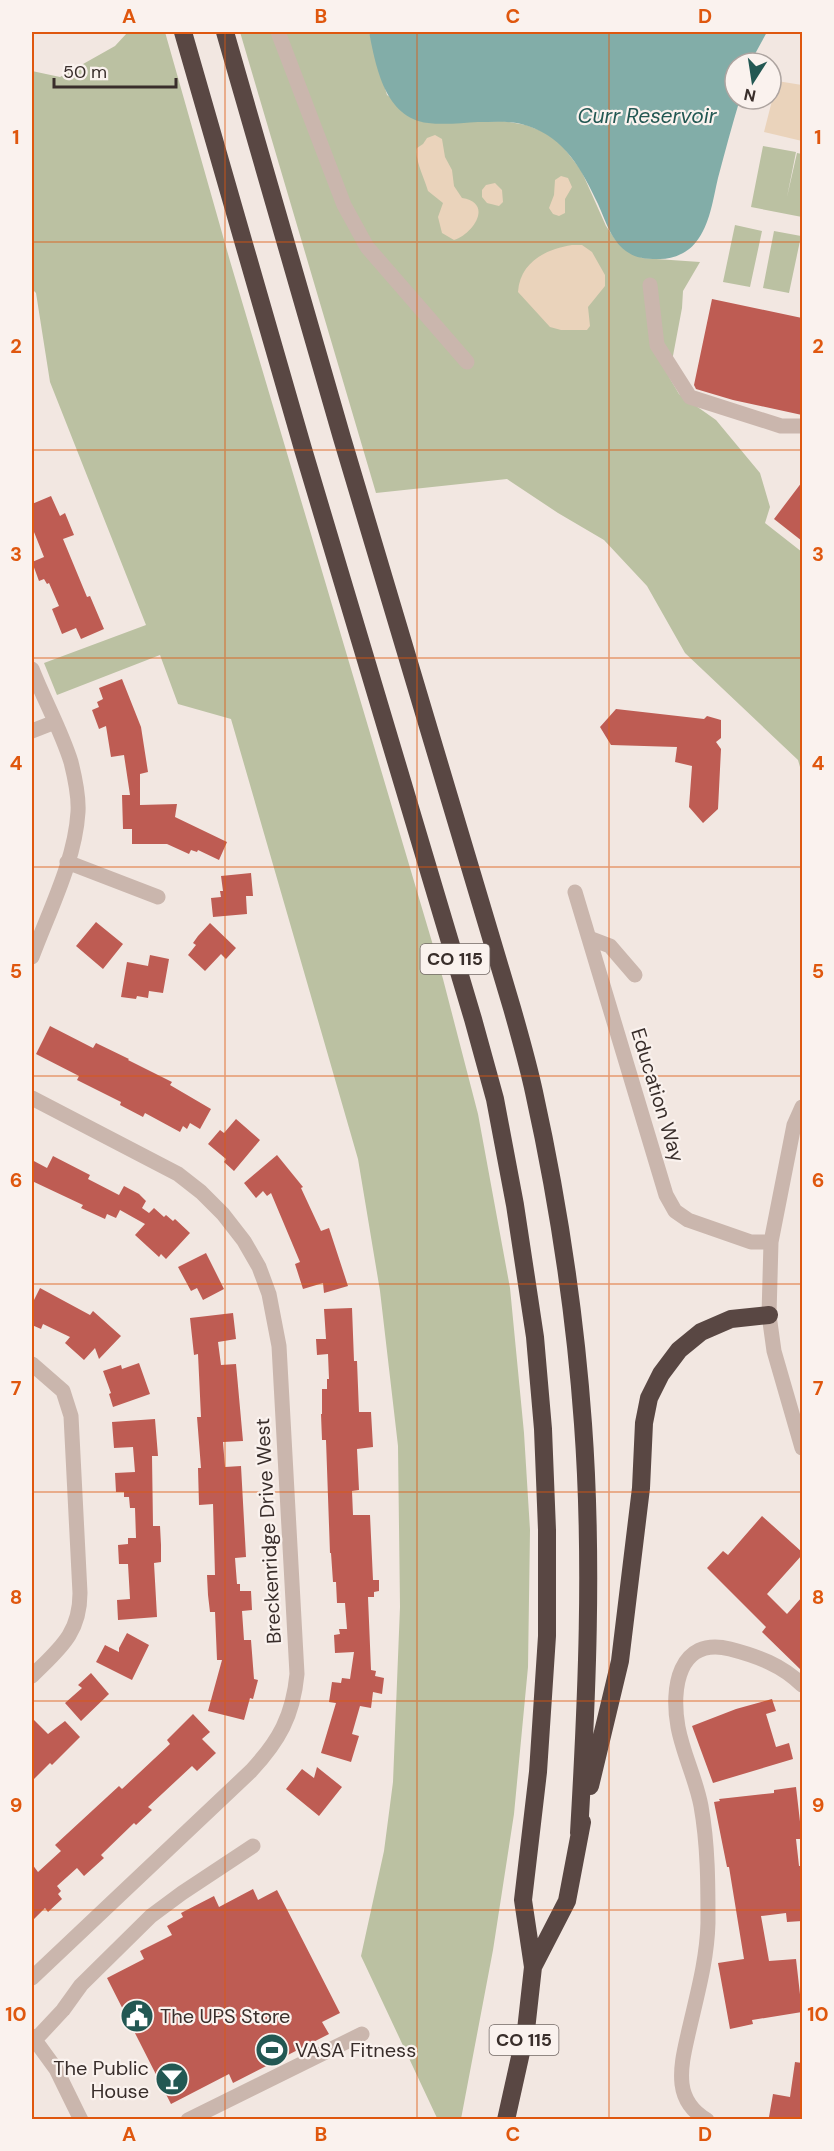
<svg xmlns="http://www.w3.org/2000/svg" width="834" height="2151" viewBox="0 0 834 2151" font-family="'DM Sans',sans-serif">
  <style>
    .green { fill: #bbc1a2 }
    .sand { fill: #ead3bb }
    .water { fill: #82ada8 }
    .building { fill: #be5c53 }
    .lines { fill: none; stroke-linecap: round; stroke-linejoin: round }
    .minor { stroke: #cab6ad; stroke-width: 15 }
    .highway { stroke: #594743; stroke-width: 18 }
    .grid { fill: none; stroke: #df570e; stroke-width: 1.5; stroke-opacity: 0.55 }
    .labels { text-anchor: middle; stroke-width: 4.5; stroke-linejoin: round; paint-order: stroke }
    .shield { fill: #faf2ee; stroke: #736966; stroke-width: 1.5 }
    .shield-label { font-size: 18px; font-weight: bold; fill: #392e2b }
    .street-label { font-size: 20px; fill: #392e2b; stroke: #faf2ee }
    .poi-label { font-size: 20px; fill: #392e2b; stroke: #faf2ee; text-anchor: start }
    .water-label { font-size: 21px; font-style: italic; fill: #235853; stroke: #faf2ee }
    .neatline { fill: none; stroke: #df570e; stroke-width: 2 }
    .grid-label { font-size: 20px; text-anchor: middle; font-weight: bold; fill: #df570e }
  </style>
  <rect width="100%" height="100%" fill="#f2e7e1"/>
  <path class="green" d="M133 32H165L230 261 443 979 478 1114 510 1288 524 1433 530 1530 528 1667 514 1814 493 1950 461 2119 437 2118 361 1956 384 1851 393 1782 400 1607 398 1446 380 1291 358 1159 231 719 178 704 160 655 57 695 44 663 146 625 50 382 36 293 32 289V71L60 77 115 46 127 33Z
    M240 32H369L387 95 428 123 503 121 526 125 544 132 560 143 581 170 606 226 617 242 642 258 700 262 683 291 682 308 669 377 679 394 716 420 760 473 770 507 765 523 802 552V774L798 760 685 653 647 586 604 540 558 513 507 479 376 493Z
    M763 146 796 152 787 197 797 153 802 154V217L751 207Z
    M735 225 762 231 750 287 723 282Z
    M774 231 801 236 789 293 763 288Z"/>
  <path class="sand" d="M777 81 802 85V141L764 132Z
    M435 135 442 139 445 157 452 170 454 186 462 198C494 203 473 234 454 240L442 233 438 217 443 203 428 191C425 180 414 158 417 148L423 144 427 138Z
    M561 176 568 178 572 187 565 199V213L559 216 553 214 549 208 554 195 555 180Z
    M495 183 502 190 503 202 499 206 487 203 482 197V190L486 185Z
    M572 245H582L592 252 605 275V286L588 307 590 326 587 330H561L550 327 518 292C520 262 546 249 572 245Z"/>
  <path class="water" d="M369 32H767L750 63H735V99H740C732 125 725 152 718 178 713 199 710 225 696 242 688 253 673 259 660 259 650 259 638 259 629 253 612 243 606 222 598 204 582 170 565 138 528 126 512 120 494 122 478 122 462 123 444 125 428 123 385 118 376 67 369 32Z"/>
  <path class="building" d="M712 299 802 318V415L733 400 696 389 694 385Z
    M802 482V541L774 519Z
    M51 496 60 516 65 513 74 535 63 539 87 597 90 596 104 629 81 639 76 628 62 634 52 609 59 606 49 583 47 584 44 579 39 581 32 562 44 557 32 527V504Z
    M122 679 141 727 148 772 140 774V805L177 804 175 817 227 842 219 860 198 850 197 852 191 850 189 854 167 844H132V829H123L122 795H130L124 755 111 757 106 726 99 729 92 710 99 707 97 702 103 699 99 688Z
    M616 709 704 719 707 716 721 720V738L716 742 721 749 718 809 703 823 689 807 692 766 675 762 677 747 611 745 600 727Z
    M251 873 253 896H246L247 914 213 917 211 898 221 897 220 891H223L221 876Z
    M96 922 123 944 103 969 76 946Z
    M210 923 236 948 226 959 221 954 205 971 188 955 196 945 193 943 198 936Z
    M150 955 169 959 163 993 149 991 148 998 137 996 136 999 121 997 127 962 148 966Z
    M50 1026 93 1048 96 1043 129 1059 128 1060 172 1082 170 1085 211 1109 200 1129 190 1123 187 1129 183 1126 180 1132 145 1113 143 1117 120 1105 121 1102 77 1080 79 1076 36 1054Z
    M236 1119 260 1140 234 1171 224 1162 226 1159 208 1144 220 1130 224 1133Z
    M277 1155 303 1187 301 1188 321 1231 329 1228 348 1286 324 1293 323 1283 303 1289 295 1264 300 1262 271 1193 267 1196 263 1191 256 1198 244 1183Z
    M53 1156 90 1175 88 1179 119 1195 124 1186 139 1194 146 1201 142 1208 149 1213 154 1208 164 1217 166 1215 173 1221 175 1219 190 1233 166 1259 161 1254 159 1257 135 1235 145 1224 120 1210 116 1218 107 1214 105 1219 81 1208 83 1205 32 1181V1160L47 1168Z
    M206 1253 224 1289 203 1300 197 1288 191 1291 178 1267Z
    M40 1288 90 1315 93 1311 121 1336 99 1359 95 1348 84 1360 65 1343 70 1337 43 1324 41 1329 32 1325V1304Z
    M352 1308 354 1361H357L359 1412H371L373 1447 357 1449 359 1490 352 1491 353 1515H370L373 1580H379V1591L374 1592V1597H368L371 1670 376 1671 375 1676 384 1678 382 1694 373 1692 371 1708 360 1706 352 1734 359 1736 351 1762 321 1753 336 1703 329 1702 332 1682 341 1683 342 1678 350 1679 354 1652 335 1653 334 1635 340 1634 339 1629H347L345 1603H337L336 1582H333L331 1553H330L326 1440H322L321 1414H322V1389H327V1379H329L328 1354 317 1355 316 1339H326L324 1309Z
    M233 1313 236 1339 218 1342 221 1365 236 1364 243 1441 223 1442 225 1467 241 1466 246 1557 235 1558 237 1584H240V1591H251L252 1610 242 1611 244 1640H251L254 1679 258 1680 253 1699 250 1698 244 1720 208 1711 222 1660H217L215 1612H210L208 1595 207 1575H215L213 1504 199 1505 198 1468H201L197 1417H201L198 1354 194 1355 190 1318Z
    M139 1363 150 1394 113 1407 109 1394 111 1393 103 1371 121 1365 122 1369Z
    M155 1419 158 1456H152L153 1526H160L161 1545V1562L154 1563 157 1617 118 1620 117 1600 130 1599 128 1564H119L118 1545 128 1544V1538H136L135 1508H130L129 1497H124V1492H116L115 1473 135 1472 133 1447 114 1448 112 1422Z
    M762 1516 802 1552V1555L767 1594 787 1614 802 1597V1671L762 1632 766 1627 707 1568 723 1551 728 1555Z
    M127 1633 149 1645 132 1680 96 1662 105 1645 119 1652V1648Z
    M91 1673 109 1694 81 1721 65 1703 82 1688 78 1685Z
    M772 1699 776 1711 766 1714 776 1747 789 1743 793 1759 713 1783 692 1726 736 1709Z
    M193 1714 210 1732 202 1739 216 1753 197 1771 192 1766 148 1807 152 1810 136 1825 134 1823 101 1855 104 1858 84 1876 77 1868 57 1886 61 1891 58 1894 62 1899 48 1912 45 1908 32 1921V1864L38 1872 61 1851 55 1845 119 1786 122 1789 170 1744 167 1740Z
    M32 1718 48 1734 65 1721 80 1737 52 1765 50 1763 32 1781Z
    M317 1767 342 1787 319 1816 286 1789 302 1769 314 1778Z
    M796 1787 802 1839H796L799 1866H802V1921L787 1922 786 1913 761 1916 769 1961 796 1959 802 2012 752 2020 753 2024 730 2029 718 1963 744 1959 729 1867H727L714 1802 720 1801 719 1799 774 1793V1790Z
    M253 1889 258 1900 277 1890 340 2013 322 2022 329 2034 233 2083 229 2074 171 2104 107 1978 144 1959 140 1951 172 1935 167 1926 183 1917 181 1913 214 1896 219 1907Z
    M795 2062 802 2063V2120L769 2117 773 2094 790 2097Z"/>
  <g class="lines">
    <path class="minor" d="M278 32 344 205 367 247 467 362
      M650 285 657 345 690 397 781 426H802
      M32 669C44 700 61 730 71 762 75 778 79 796 78 812 75 861 49 911 32 957
      M32 731 55 722
      M67 862 158 897
      M575 892 666 1195 675 1211 688 1220 751 1242H771
      M589 938 610 946 635 975
      M32 1098 178 1174 201 1192 223 1214 244 1241 259 1267 269 1294 279 1346 297 1674C293 1716 279 1741 251 1771L32 1978
      M802 1107 794 1125 771 1242 769 1315 774 1351 802 1448
      M32 1364 63 1391 71 1416 80 1593C80 1634 59 1649 32 1676
      M32 2036 56 2069 81 2120
      M35 2040 63 2010 81 1985 151 1916 182 1893 253 1846
      M188 2120 362 2034
      M707 2120C693 2112 684 2100 682 2084 680 2066 685 2048 689 2030 697 1995 707 1960 708 1923 708 1884 708 1845 701 1806 696 1779 683 1754 678 1727 671 1689 678 1636 730 1649 757 1656 782 1665 802 1685"/>
    <path class="highway" d="M183 32 303 449 473 1019 495 1099 515 1205 535 1337 543 1429 547 1530V1636L538 1772 523 1900 533 1967 526 2030 506 2120
      M225 32 342 438 512 1008C520 1036 528 1064 534 1092 558 1201 575 1313 583 1424 593 1560 587 1697 579 1833
      M590 1786 620 1661 641 1488 644 1423 649 1398 661 1374 679 1350 701 1332 731 1319 769 1315
      M533 1967 567 1901 582 1822"/>
  </g>
  <path class="grid" d="M225 32V2120M417 32V2120M609 32V2120M32 242H802M32 450H802M32 658H802M32 867H802M32 1076H802M32 1284H802M32 1492H802M32 1701H802M32 1910H802"/>
  <defs>
    <g id="civic-disc" transform="scale(1.725)"><circle r="9.5" fill="#235853" stroke="#faf2ee"/><path d="M-.6-6.5H3V-4.5H.6V-3L4-1V1h2V6H-6V1h2V-1L-.6-3ZM-1.2 2.5V6h2.4V2.5Z" fill="#fff"/></g>
    <g id="stadium-disc" transform="scale(1.725)"><circle r="9.5" fill="#235853" stroke="#faf2ee"/><path d="M0-5a6.5 5 0 1 0 0 10a6.5 5 0 1 0 0-10ZM-3.5-1.8h7v3.6h-7Z" fill="#fff"/></g>
    <g id="bar-disc" transform="scale(1.725)"><circle r="9.5" fill="#235853" stroke="#faf2ee"/><path d="M-6-5H6L.8 .8V4.5H3.5V6h-7V4.5H-.8V.8Z" fill="#fff"/></g>
  </defs>
  <g fill-rule="evenodd">
    <use href="#civic-disc" x="137" y="2016"/>
    <use href="#stadium-disc" x="272" y="2050"/>
    <use href="#bar-disc" x="172" y="2079"/>
  </g>
  <g class="labels">
    <g class="shield">
      <rect x="420.5" y="944" width="69" height="30" rx="4.5"/>
      <rect x="489.5" y="2025" width="69" height="30" rx="4.5"/>
    </g>
    <g class="shield-label">
      <text x="455" y="965">CO 115</text>
      <text x="524" y="2046">CO 115</text>
    </g>
    <g class="street-label">
      <text transform="translate(658 1095) rotate(73)" y="7">Education Way</text>
      <text transform="translate(268 1531) rotate(-93)" y="7">Breckenridge Drive West</text>
    </g>
    <g class="poi-label">
      <text x="160" y="2023">The UPS Store</text>
      <text x="295" y="2057">VASA Fitness</text>
      <text x="149" y="2075" text-anchor="end">The Public<tspan x="149" dy="23">House</tspan></text>
    </g>
    <g class="water-label">
      <text x="647" y="123">Curr Reservoir</text>
    </g>
  </g>
  <rect width="834" height="2151" fill="none" stroke="#faf2ee" stroke-width="66"/>
  <g transform="translate(753 81) rotate(192)"><circle r="28" fill="#faf2ee" stroke="#ada4a0" stroke-width="1.5"/>
  <path d="M0-4.5L10 22L0 15L-10 22Z" fill="#235853"/>
  <text y="-9" font-size="16" font-weight="bold" text-anchor="middle" fill="#392e2b">N</text>
  </g>
  <path d="M54 78v9h122v-9" fill="none" stroke="#392e2b" stroke-width="3"/>
  <text x="63" y="78" font-size="18" fill="#392e2b" stroke="#faf2ee" stroke-width="4.5" paint-order="stroke">50 m</text>
  <rect x="33" y="33" width="768" height="2085" class="neatline"/>
  <g class="grid-label">
    <text x="129" y="23">A</text>
    <text x="321" y="23">B</text>
    <text x="513" y="23">C</text>
    <text x="705" y="23">D</text>
    <text x="16" y="144">1</text>
    <text x="818" y="144">1</text>
    <text x="16" y="353">2</text>
    <text x="818" y="353">2</text>
    <text x="16" y="561">3</text>
    <text x="818" y="561">3</text>
    <text x="16" y="770">4</text>
    <text x="818" y="770">4</text>
    <text x="16" y="978">5</text>
    <text x="818" y="978">5</text>
    <text x="16" y="1187">6</text>
    <text x="818" y="1187">6</text>
    <text x="16" y="1395">7</text>
    <text x="818" y="1395">7</text>
    <text x="16" y="1604">8</text>
    <text x="818" y="1604">8</text>
    <text x="16" y="1812">9</text>
    <text x="818" y="1812">9</text>
    <text x="16" y="2021">10</text>
    <text x="818" y="2021">10</text>
    <text x="129" y="2141">A</text>
    <text x="321" y="2141">B</text>
    <text x="513" y="2141">C</text>
    <text x="705" y="2141">D</text>
  </g>
</svg>
